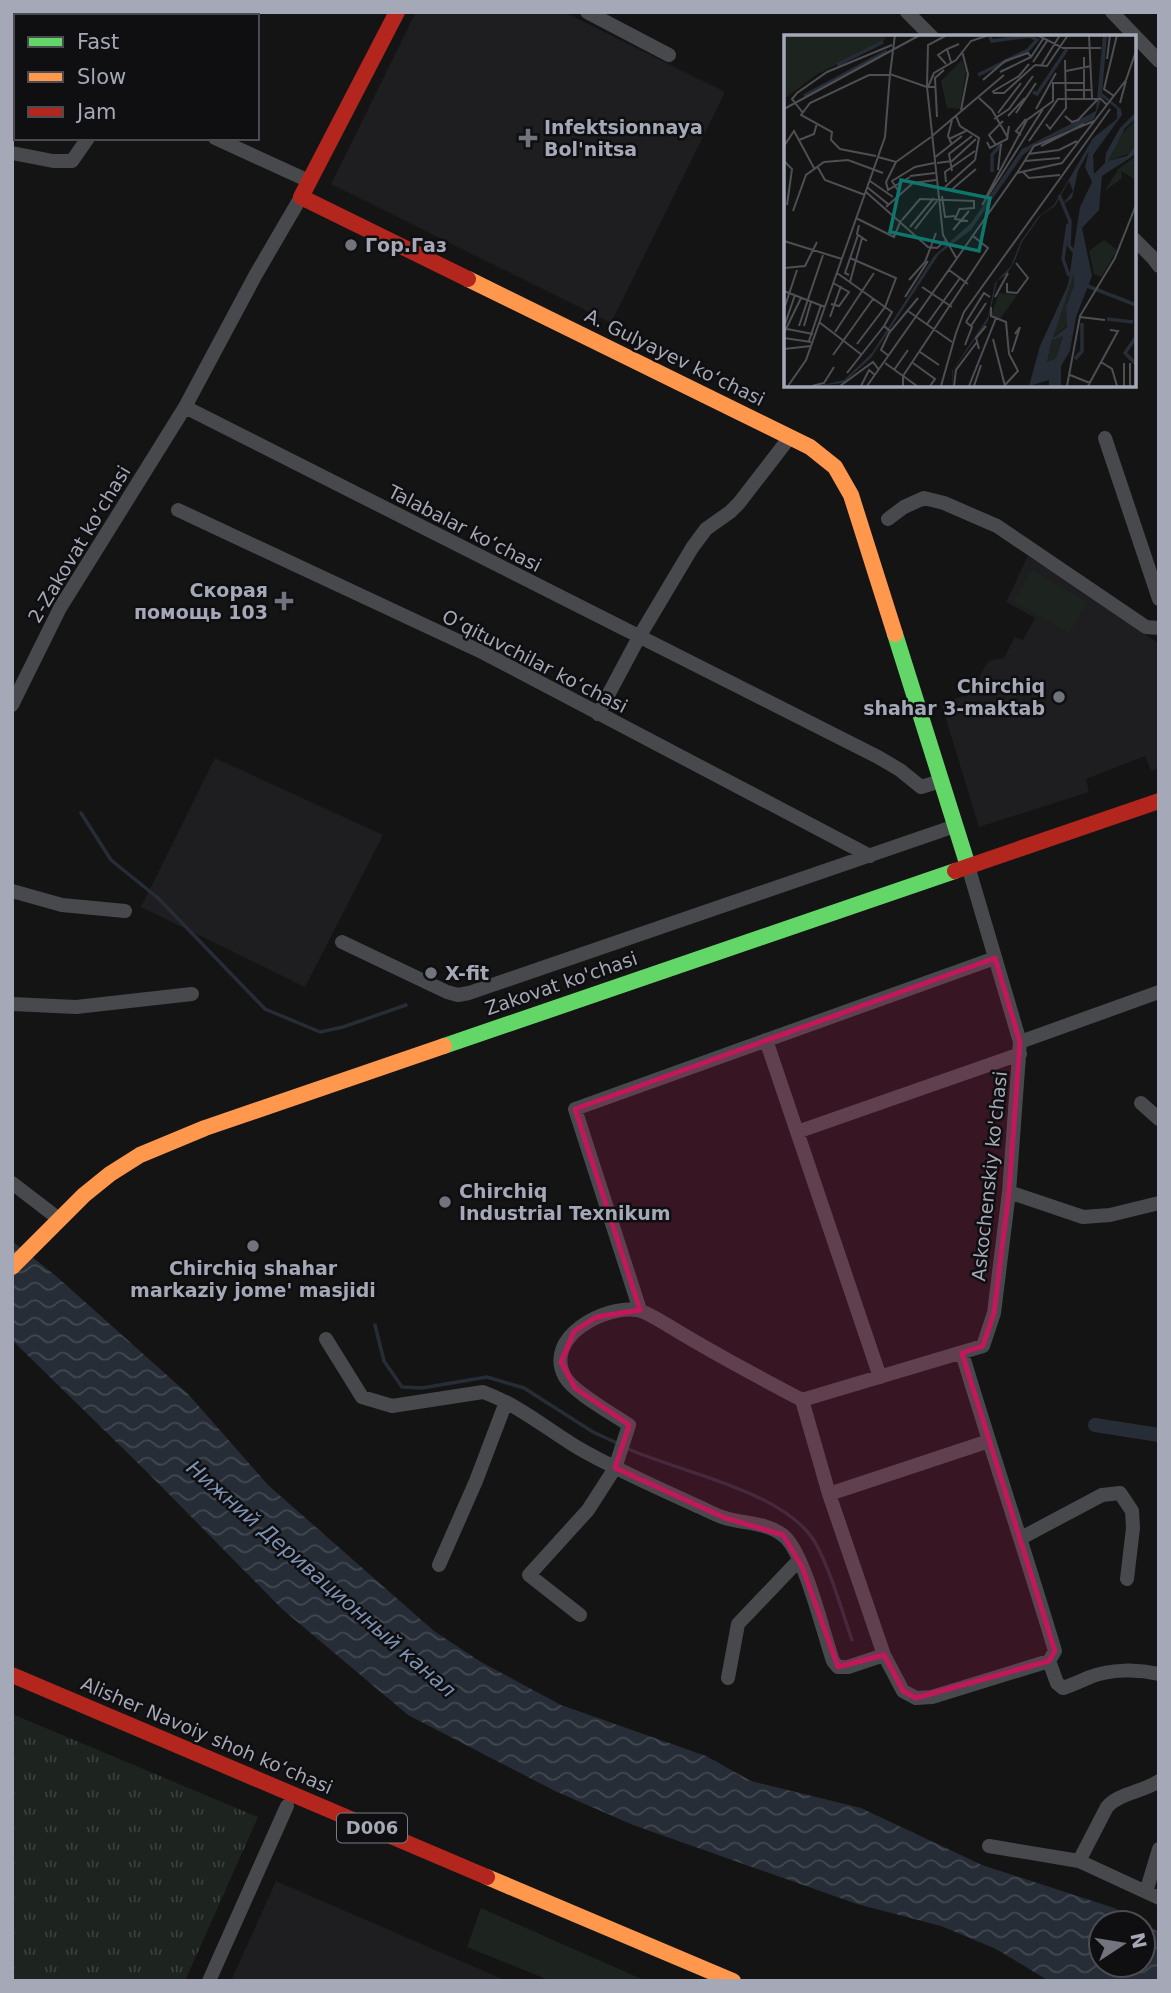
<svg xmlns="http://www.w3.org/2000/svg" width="1171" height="1993" viewBox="0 0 1171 1993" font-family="'DejaVu Sans',sans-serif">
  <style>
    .built { fill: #1e1e20 }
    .grass { fill: #1d231e }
    .park { fill: url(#park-tufts) }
    .water { fill: url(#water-waves) }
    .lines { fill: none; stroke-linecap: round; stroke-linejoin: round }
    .stream { stroke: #272d36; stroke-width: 3.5 }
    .canal { stroke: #272d36; stroke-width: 14 }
    .street { stroke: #48494d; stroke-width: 14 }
    .fast { stroke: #63d668; stroke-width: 16 }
    .slow { stroke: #ff974d; stroke-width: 16 }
    .jam { stroke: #b3261e; stroke-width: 16 }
    .marked { fill: #c2185b; fill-opacity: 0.2; stroke: #c2185b; stroke-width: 5; stroke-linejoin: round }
    .poi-dot { fill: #72747d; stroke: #0f0e10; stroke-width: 2.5 }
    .labels { text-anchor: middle; stroke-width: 5; stroke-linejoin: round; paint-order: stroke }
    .shield { fill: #0f0e10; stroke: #787a84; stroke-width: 2 }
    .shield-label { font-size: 18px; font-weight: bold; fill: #a5a8b6 }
    .poi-label { font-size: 19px; font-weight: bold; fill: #a5a8b6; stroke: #0f0e10; text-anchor: start }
    .street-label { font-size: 19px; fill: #a5a8b6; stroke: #0f0e10 }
    .water-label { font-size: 21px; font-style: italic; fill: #7b91b2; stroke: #0f0e10 }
    .inset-river { fill: none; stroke: #272d36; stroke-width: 3.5 }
    .inset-road { fill: none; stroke: #4e4f55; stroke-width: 2 }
    .view { fill: #0f766e; fill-opacity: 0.15; stroke: #0f766e; stroke-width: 3.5 }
    .inset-edge { fill: none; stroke: #a5a8b6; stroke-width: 3.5 }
  </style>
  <defs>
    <pattern id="park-tufts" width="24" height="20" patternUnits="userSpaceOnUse" patternTransform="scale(1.75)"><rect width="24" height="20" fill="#1d231e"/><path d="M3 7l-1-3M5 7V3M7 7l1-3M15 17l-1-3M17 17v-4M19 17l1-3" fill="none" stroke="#3b403c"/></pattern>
    <pattern id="water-waves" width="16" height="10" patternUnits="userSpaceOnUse" patternTransform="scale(1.75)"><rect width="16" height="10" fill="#272d36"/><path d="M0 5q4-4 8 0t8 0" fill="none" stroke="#434951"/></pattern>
  </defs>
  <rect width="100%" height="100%" fill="#141414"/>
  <path class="built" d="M416 12H564L725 92 611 323 331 184Z
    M1028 556 1085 592 1159 644V768L1151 771 1145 756 1086 779 1089 792 979 827 941 703 979 691 980 675 988 661 1004 658 1015 637 1023 640 1035 618 1006 602Z
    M215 758 383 835 305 987 141 907Z
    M276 1881 507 1981H231Z"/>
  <path class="grass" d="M1032 570 1087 602 1069 633 1014 601Z
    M481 1908 646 1981H551L467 1947Z"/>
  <path class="park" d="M12 1714 258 1817 185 1981H12Z"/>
  <path class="water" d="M12 1241 56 1276 188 1394 268 1485 434 1631 481 1662 561 1705 706 1756 751 1781 861 1808 982 1865 1114 1908 1142 1923H1101V1965H1143V1924L1159 1932V1981H1049L996 1949 941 1926 857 1904 633 1825 555 1791 408 1715 282 1609 148 1473 12 1340Z"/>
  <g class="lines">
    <path class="stream" d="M81 813 111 860 158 898 265 1009 320 1032 343 1027 406 1005
      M375 1325 384 1361 402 1387 422 1388 487 1377 524 1388 593 1432 619 1444
      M626 1448C678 1472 787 1491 816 1544 832 1574 841 1609 852 1640"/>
    <path class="canal" d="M1095 1425 1159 1435"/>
    <path class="street" d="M587 12 669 55
      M907 12 932 37
      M1112 12 1159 61
      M215 138 309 181
      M12 153 53 161H72L88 138
      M1134 239 1153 258 1159 266
      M185 407 878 757 900 770 921 787 941 781
      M1105 438 1159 599
      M178 510 484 653 870 856
      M888 519 904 507 924 498 944 503 997 526 1146 627 1159 628
      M12 705 60 608 185 407 255 276 301 197
      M598 714 639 637 692 548 706 529 730 512 739 503 790 437
      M12 891 62 905 125 911
      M342 942 447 992 458 995 469 993 955 826
      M12 1004 76 1007 192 994
      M766 1040 880 1377
      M1020 1042 1159 992
      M1141 1103 1159 1119
      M797 1132 1020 1054
      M12 1183 59 1219
      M1009 1192 1083 1217 1110 1215 1159 1203
      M640 1310 575 1109 995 958
      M326 1339 362 1397 392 1406 483 1392C519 1405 548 1430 580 1449 617 1470 656 1487 695 1505 705 1509 715 1515 725 1518 745 1524 768 1522 785 1537 805 1556 823 1632 833 1661L838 1667H848L884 1655
      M802 1400 829 1494 884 1655 903 1691 916 1698 932 1697 1049 1661 1055 1651C1025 1551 992 1453 962 1353
      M829 1494 989 1441
      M1021 1538 1102 1495 1120 1493 1132 1511 1133 1528 1127 1579
      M439 1565 476 1481 506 1402
      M580 1615 529 1575 588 1510 615 1468 629 1425C613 1414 573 1392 565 1377 543 1337 605 1305 637 1310 647 1311 673 1329 684 1335 723 1358 762 1379 802 1400L983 1346 994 1313 1009 1192 1020 1042 968 866
      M1049 1661 1057 1683 1063 1688C1072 1685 1081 1681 1090 1677 1111 1669 1137 1669 1159 1674
      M728 1678 738 1624 799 1560
      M989 1846 1079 1861 1159 1898
      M1079 1861 1107 1807C1119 1793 1143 1792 1159 1781
      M1146 1892 1159 1849
      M209 1981 287 1806"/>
    <path class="fast" d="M895 634 968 866
      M444 1046 955 871"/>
    <path class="slow" d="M468 279 810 447 835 467 851 495 895 634
      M12 1267 84 1195 110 1174 140 1155 205 1128 444 1046
      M487 1877 733 1981"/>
    <path class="jam" d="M397 12 301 197 468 279
      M955 871 1159 801
      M12 1675 487 1877"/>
  </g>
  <path class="marked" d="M995 958 1020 1042 1009 1192 994 1313 983 1346 962 1353 1055 1651 1049 1661 916 1698 903 1691 884 1655 838 1667 802 1567 783 1535 725 1518 615 1468 629 1425 575 1388 561 1362 574 1331 596 1317 640 1310 575 1109Z"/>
  <g class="poi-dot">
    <path d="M524.5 127.5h7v7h7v7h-7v7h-7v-7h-7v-7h7z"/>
    <circle cx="351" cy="245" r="7"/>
    <path d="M280.5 590.5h7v7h7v7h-7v7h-7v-7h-7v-7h7z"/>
    <circle cx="1059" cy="697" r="7"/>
    <circle cx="431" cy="973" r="7"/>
    <circle cx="445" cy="1202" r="7"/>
    <circle cx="253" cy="1246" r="7"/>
  </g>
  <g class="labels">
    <rect class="shield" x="337" y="1813.5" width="70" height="29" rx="5"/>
    <g class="shield-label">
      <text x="372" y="1834">D006</text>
    </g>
    <g class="poi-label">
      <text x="544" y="134">Infektsionnaya<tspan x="544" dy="22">Bol'nitsa</tspan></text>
      <text x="365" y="252">Гор.Газ</text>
      <text x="268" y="597" text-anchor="end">Скорая<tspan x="268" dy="22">помощь 103</tspan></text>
      <text x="1045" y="693" text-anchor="end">Chirchiq<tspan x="1045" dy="22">shahar 3-maktab</tspan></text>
      <text x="445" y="980">X-fit</text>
      <text x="459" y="1198">Chirchiq<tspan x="459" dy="22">Industrial Texnikum</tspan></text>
      <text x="253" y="1275" text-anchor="middle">Chirchiq shahar<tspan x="253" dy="22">markaziy jome' masjidi</tspan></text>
    </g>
    <g class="street-label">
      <text transform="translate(675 357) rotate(26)" y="7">A. Gulyayev ko‘chasi</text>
      <text transform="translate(465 528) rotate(27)" y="7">Talabalar ko‘chasi</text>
      <text transform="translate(79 544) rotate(-59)" y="7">2-Zakovat ko‘chasi</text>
      <text transform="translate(535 661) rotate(27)" y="7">O‘qituvchilar ko‘chasi</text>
      <text transform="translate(561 983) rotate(-19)" y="7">Zakovat ko'chasi</text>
      <text transform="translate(989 1176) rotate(-84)" y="7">Askochenskiy ko'chasi</text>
      <text transform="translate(207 1735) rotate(23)" y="7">Alisher Navoiy shoh koʻchasi</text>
    </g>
    <g class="water-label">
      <text transform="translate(321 1579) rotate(41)" y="7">Нижний Деривационный канал</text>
    </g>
  </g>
  <g transform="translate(784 35)">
    <rect width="352" height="352" fill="#141414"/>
    <path d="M0 0H100L101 5 32 40 0 64ZM178 25 182 36 176 74 163 73 157 46ZM351 85 352 110 347 118 324 126 332 105ZM352 121V145L337 136 338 143 321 156 334 134ZM215 258 233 260 216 284 207 280Z" fill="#1d231e"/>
    <path d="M320 205 333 215 317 242 310 239 305 216ZM290 237V250L282 272 283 291 268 303ZM279 300 272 323 263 327 268 305Z" fill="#1d231e"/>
    <path d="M319 0H323L318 58 337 74 338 80 309 120 310 139 321 128 322 118 336 93 352 77V90L350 85 341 93 324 126 343 121 352 110V119L318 141 315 175 298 193 308 241 292 282 286 316 277 331V351H265V345L245 351 256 311 284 250 296 172 308 147 301 132 305 116 294 136 288 163 278 170 289 156 285 146 271 171 257 180 238 207 231 225 223 239 213 246 204 286 169 335 168 351V336L204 282 211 248 227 231 237 206 255 181 270 170 309 103 333 84V74L318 62 310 84 252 109 239 120 187 195 155 219 87 323 59 348 34 351 60 345 88 318 150 221 187 188 238 114 312 76ZM290 238V250L282 272 283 292 269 303ZM279 301 272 323 263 327 268 305Z" fill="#272d36" fill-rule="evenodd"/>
    <path class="inset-river" d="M53 30 99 7M194 40 244 15 253 5 246 1 208 6 206 2M249 57 253 59 283 14M20 61 103 16M208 137V120L218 108M275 160 286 186 285 211 291 218M300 188 313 157M284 189 279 224 285 241M301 250 352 270M323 284 349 287M352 302 341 318 352 329M291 324 298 316V288"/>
    <path class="inset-road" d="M253 0 279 13H317M305 0 308 63M247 22 259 4M300 22V64M323 24 326 0M167 27 163 14 175 9M249 27 263 6M162 29 154 20 163 14M251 30 263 31 284 0M257 31 276 0M282 36 307 31M216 37 247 22M106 39 111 0M199 45 221 26 244 18 247 22M268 48H301M144 52 150 38 172 25 187 6 205 0M151 52H143L144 10 163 0M282 55H307M208 57 235 41 245 29M209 58H220L251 30M330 61 320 54 333 0M195 63 208 75 224 103M336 68 342 46M0 74 136 0M252 74 272 38M177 75 184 39 178 16M19 78 8 64 13 58 43 37 108 10M214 78 237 48M232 78 252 48M172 81 176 91 195 103 191 125M224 81 241 63M281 81 288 87 294 85 314 64M153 82 151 43 160 35M210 84 225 74 249 41M262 89 266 94 282 73 281 25M237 100 232 96 242 84M148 101 220 40M165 104 184 95M15 105 30 99 33 88M245 106 274 64H317L323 70M203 107 206 113 223 104 225 91M168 110 164 101 168 85M212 110 205 100 219 86M0 111 10 96 30 133M257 111 300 89M244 119 275 115 293 106M92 121 56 114 47 105 48 97 17 80 26 68 85 40H106M94 122 112 127 147 102M150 123 178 101M0 126 8 134 3 170M241 126 276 123M112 127 102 147 104 155 126 142M153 128 168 126 192 104M33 131 41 145 81 160M214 135 217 109M168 136 165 119 188 101M239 137 245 143 276 140M233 138 250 111 310 86M126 141 151 138M86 146 109 162M162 147 161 137 191 116M83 152 104 169M161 152 191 125M166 156 192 134M82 157 144 212 153 213 161 206M115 157 108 146 131 132 150 128M158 161 161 182 171 181M201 164 243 85 269 66V48M198 170 259 74M102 172 129 148 152 145M176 173 171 184 184 186M9 176 22 140 40 127 64 125 99 138M72 183 110 202 117 185M118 185 136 164 190 166V173L176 174M75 190 73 199 83 206M126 192 150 163M131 194 153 166M169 195 185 176M0 206 58 224M66 223 112 243 101 272 73 309M0 233 21 231 33 207M165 235 184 249M53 238 108 277 100 291 106 296M65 240 61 238 74 200M125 245 141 227 152 198M66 247 78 203M223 248V257L233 258 244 243 232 228M138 252 168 272M0 256 41 272M121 262 144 226M211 262 224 238M47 269 55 271 65 257 49 248M207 272V281L222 287 225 319 234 336 220 351M0 274 13 235M124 276 168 307M46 282 57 251M296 282 321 285M35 287 78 320M182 287 200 258 206 262M1 289 11 260M143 289 176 243M15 291 39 220M20 291 27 267M187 291 202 268M3 294 29 299M51 297 90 238M0 298 17 263M172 298 180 277 326 74M0 303 27 307M209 304 221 351M25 306 37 270M181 310 188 292 182 287M0 314 27 311M195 314 192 303 202 291M136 317 155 330M228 317 236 292 231 299M49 320 89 264M105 321 97 315 105 298 134 263M317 327 328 334 333 351M101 328 133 351M129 328 151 344 146 351M340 328V351M110 335 124 315M63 338 100 291M286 340 306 348M4 351 22 325 101 102 106 39 143 52 159 200 173 224M28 351 40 348 50 332M56 351 89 327 95 335M77 351 85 335 91 340M83 351 233 138 278 128 342 45 352 16M119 351V341L204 213 189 201M157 351 172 298M170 351 172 335 193 307M185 351 212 283M190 351 197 330M283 351 296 281 331 223 352 170M304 351 334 296 326 295M346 351V328"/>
    <path class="view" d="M117 145 206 163 195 216 106 197Z"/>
    <rect width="352" height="352" class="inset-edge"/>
  </g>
  <rect width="1171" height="1993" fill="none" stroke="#a5a8b6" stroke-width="28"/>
  <rect x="14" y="14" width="245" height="126" fill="#0f0e10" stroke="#4b4c52" stroke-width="2"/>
  <rect x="28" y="37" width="35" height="10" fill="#63d668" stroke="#4b4c52" stroke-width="2"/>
  <text x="77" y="49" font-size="21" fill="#a5a8b6">Fast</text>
  <rect x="28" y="72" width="35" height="10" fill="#ff974d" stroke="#4b4c52" stroke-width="2"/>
  <text x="77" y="84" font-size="21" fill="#a5a8b6">Slow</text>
  <rect x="28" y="107" width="35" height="10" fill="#b3261e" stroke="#4b4c52" stroke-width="2"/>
  <text x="77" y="119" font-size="21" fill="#a5a8b6">Jam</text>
  <g transform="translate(1122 1944) rotate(78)"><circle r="33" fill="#0f0e10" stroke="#4b4c52" stroke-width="2"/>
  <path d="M0-5L12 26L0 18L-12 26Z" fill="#72747d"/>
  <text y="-10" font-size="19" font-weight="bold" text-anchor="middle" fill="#a5a8b6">N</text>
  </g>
</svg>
